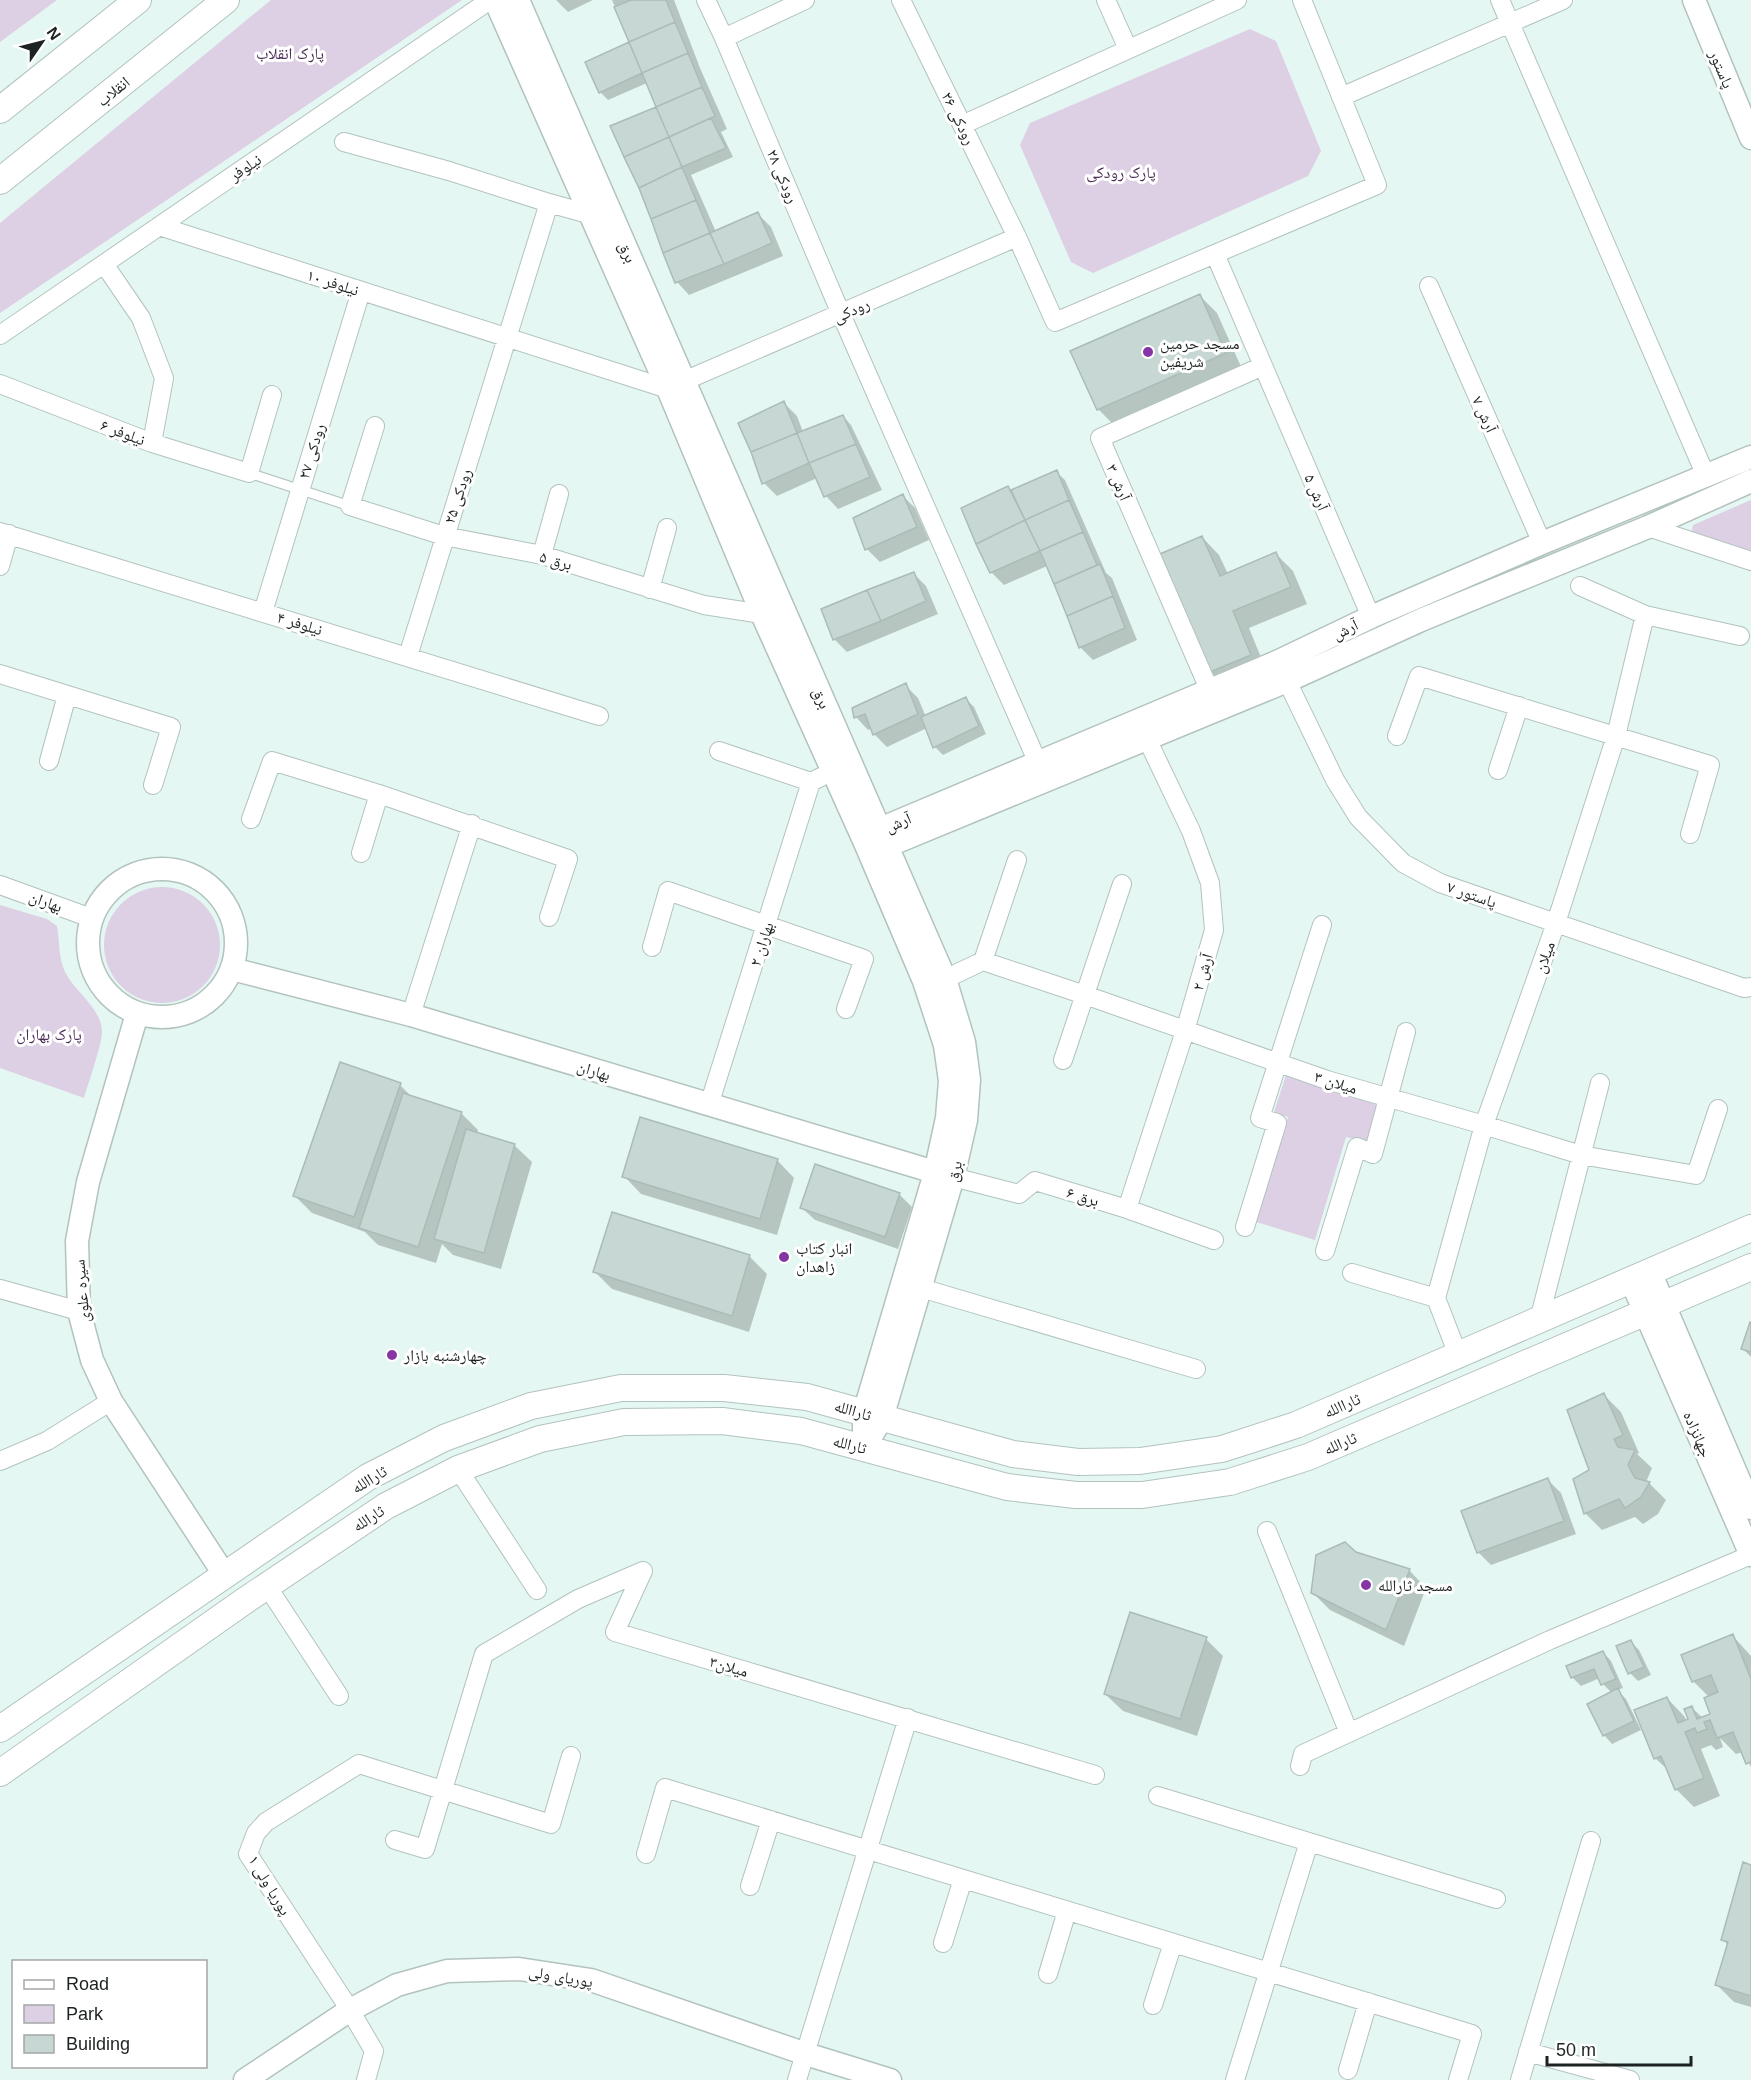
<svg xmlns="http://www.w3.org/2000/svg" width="1751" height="2080" viewBox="0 0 1751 2080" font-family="Arial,'Noto Naskh Arabic',sans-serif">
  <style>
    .green { fill: #ddcfe4 }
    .shadow { fill: #0003 }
    .building { fill: #c7d8d4; stroke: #abbcb8; stroke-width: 1.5 }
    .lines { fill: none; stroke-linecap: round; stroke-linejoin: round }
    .service-casing { stroke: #b2c3bf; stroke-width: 11 }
    .minor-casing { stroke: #b2c3bf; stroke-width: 20 }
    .tertiary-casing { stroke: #b2c3bf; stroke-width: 25 }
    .secondary-casing { stroke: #b2c3bf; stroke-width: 28 }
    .service { stroke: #fff; stroke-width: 9 }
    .minor { stroke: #fff; stroke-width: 18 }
    .tertiary { stroke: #fff; stroke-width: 22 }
    .secondary { stroke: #fff; stroke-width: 26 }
    .poi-dot { fill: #8635a5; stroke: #fff; stroke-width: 2 }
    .labels { text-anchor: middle; stroke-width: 6; stroke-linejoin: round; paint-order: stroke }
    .park-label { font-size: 16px; fill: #4a2c56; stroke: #fff }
    .street-label { font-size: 16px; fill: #1d2322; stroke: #fff }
    .poi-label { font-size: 16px; fill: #1d2322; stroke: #fff; text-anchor: start }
  </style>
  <rect width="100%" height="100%" fill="#e5f7f2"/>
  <path class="green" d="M0 0H57L0 42Z
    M271 0H462L0 313V223Z
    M1250 29 1276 41 1321 151 1308 176 1093 273 1071 262 1020 145 1030 123Z
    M1751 500V556L1691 535 1693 525Z
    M104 945a58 58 0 1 1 116 0a58 58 0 1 1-116 0Z
    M0 905 47 919 57 926C60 942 58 957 65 972 75 992 100 1007 102 1030 103 1042 88 1084 84 1098L0 1068Z
    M1286 1075 1378 1105 1368 1143 1346 1137 1315 1240 1253 1221 1288 1117 1274 1112Z"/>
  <path class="shadow" d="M556 0H593L568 12Z
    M612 0H674L700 68 727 129 721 132 733 157 691 175 716 232 758 214 771 227 783 256 689 295 677 282 660 113 647 83 608 100 600 92 630 43Z
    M1199 295 1217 313 1243 371 1116 427 1099 410 1072 352Z
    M784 403 797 416 803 432 843 416 851 425 882 490 838 509 826 496 817 478 777 496 764 483Z
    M1056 472 1065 480 1106 573 1112 578 1137 640 1093 660 1080 647 1047 566 1004 585 991 572 1008 488 1011 491Z
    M903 496 915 508 929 540 880 562 867 549 855 518Z
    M1202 537 1219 555 1228 574 1276 554 1293 571 1307 604 1249 628 1267 672 1228 689 1211 672Z
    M913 573 926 586 938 614 847 652 834 639Z
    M905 685 918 698 926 717 966 699 974 707 986 734 943 755 935 747 927 728 887 747 874 734 872 728 868 730 856 717Z
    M400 1085 413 1098 461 1113 478 1130 477 1134 514 1145 532 1162 501 1269 453 1255 442 1244 436 1263 378 1245 365 1232 312 1213 295 1196Z
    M777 1160 794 1178 777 1235 641 1194 624 1176Z
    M899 1194 912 1207 898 1249 815 1220 802 1208Z
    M613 1214 750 1257 767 1274 749 1332 612 1289 595 1272Z
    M1751 1324V1357L1743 1349Z
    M1604 1395 1621 1412 1639 1453 1637 1454 1652 1468 1646 1482 1649 1483 1666 1500 1658 1514 1643 1524 1635 1517 1602 1530 1585 1513Z
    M1548 1480 1561 1493 1576 1534 1491 1565 1478 1552Z
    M1355 1553 1409 1570 1426 1588 1404 1646 1330 1610 1313 1593Z
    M1733 1636 1751 1656V1767L1743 1752 1736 1754 1720 1738 1723 1747 1716 1750 1711 1745 1701 1749 1720 1796 1694 1807 1676 1789 1669 1771 1655 1758 1667 1698 1684 1716 1687 1721 1690 1720 1692 1708 1703 1718 1712 1715 1709 1697 1694 1682 1683 1656Z
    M1206 1639 1223 1656 1197 1736 1123 1711 1105 1694Z
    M1631 1642 1639 1650 1651 1675 1638 1681 1630 1673Z
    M1603 1652 1611 1661 1623 1688 1617 1690 1626 1699 1641 1730 1612 1744 1604 1735 1612 1693 1603 1684 1600 1678 1581 1686 1573 1678 1568 1667Z
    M1751 1866V2007L1734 2002 1717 1985 1728 1945 1722 1939Z"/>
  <path class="building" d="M631 0H666L675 22 629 42 614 7Z
    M675 22 688 53 642 73 629 42Z
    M629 42 642 73 599 93 585 62Z
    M688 53 702 87 656 107 642 73Z
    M702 87 715 116 669 137 656 107Z
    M656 107 669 137 624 157 610 126Z
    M711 118 726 148 682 167 669 137Z
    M669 137 682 167 639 188 624 157Z
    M682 167 696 200 651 219 639 188Z
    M696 200 710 233 663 253 651 219Z
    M758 212 772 243 724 264 710 233Z
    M710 233 724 264 675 283 663 253Z
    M1200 294 1226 353 1097 410 1070 351Z
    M784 401 797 433 751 452 738 423Z
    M843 415 856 444 809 463 797 433Z
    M797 433 809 463 762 484 751 452Z
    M856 444 870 477 824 497 809 463Z
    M1057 470 1069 500 1025 520 1011 490Z
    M1008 486 1025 520 976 544 961 508Z
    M903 494 917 527 865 550 853 518Z
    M1069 500 1083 532 1040 551 1025 520Z
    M1025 520 1040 551 990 573 976 544Z
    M1083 532 1097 565 1054 584 1040 551Z
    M1202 536 1220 576 1276 552 1291 587 1233 611 1251 655 1210 672 1160 554Z
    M1100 564 1113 596 1067 616 1054 584Z
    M914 572 926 601 881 621 867 590Z
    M867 590 881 621 833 640 821 609Z
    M1113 596 1125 628 1079 648 1067 616Z
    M906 683 918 714 873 735 865 714 854 718 852 708Z
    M966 697 979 726 933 748 921 717Z
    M340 1062 401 1083 354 1217 293 1196Z
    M403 1093 462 1112 418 1247 359 1228Z
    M640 1117 778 1159 760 1219 622 1177Z
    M466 1129 515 1144 484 1253 434 1239Z
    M815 1164 900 1193 885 1237 800 1208Z
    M612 1212 750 1255 732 1316 593 1272Z
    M1750 1322H1751V1352L1741 1349Z
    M1604 1393 1623 1435 1614 1439 1618 1447 1635 1450 1628 1465 1635 1478 1650 1482 1641 1497 1625 1508 1619 1499 1584 1514 1573 1479 1589 1470 1567 1410Z
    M1548 1478 1564 1521 1477 1553 1461 1511Z
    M1345 1542 1356 1552 1410 1569 1386 1630 1311 1593 1316 1555Z
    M1130 1612 1207 1637 1180 1719 1104 1694Z
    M1733 1634 1751 1679V1762L1746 1764 1733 1732 1717 1738 1710 1720 1704 1722 1707 1729 1697 1733 1695 1728 1685 1732 1704 1778 1675 1790 1661 1756 1654 1759 1634 1710 1667 1697 1678 1723 1688 1719 1684 1709 1692 1706 1697 1719 1710 1714 1704 1698 1718 1692 1711 1675 1692 1682 1681 1655Z
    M1631 1640 1644 1667 1628 1674 1616 1646Z
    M1603 1651 1616 1679 1601 1685 1594 1669 1571 1678 1566 1666Z
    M1618 1688 1634 1721 1603 1736 1587 1704Z
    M1743 1862 1751 1865V1996L1715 1985 1728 1942 1721 1940Z"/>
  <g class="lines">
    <g class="service-casing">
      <path id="service" d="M249 473 350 506"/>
    </g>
    <g class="minor-casing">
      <path id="minor" d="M706 0 724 38 841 314 1038 763
        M901 0 1017 237 1055 322 1377 185 1302 0
        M1106 0 1128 49
        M1500 0 1706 476
        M724 38 805 0
        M1341 97 1563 0
        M962 125 1237 0
        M344 142 449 171 549 203 408 656
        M549 203 592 215
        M159 226 668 389
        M1215 254 1371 617
        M104 264 141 318 164 378 152 443
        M1429 286 1542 543
        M0 335 490 0
        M684 381 1017 237
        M0 384 152 443 249 473 272 395
        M375 426 350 506 444 536 542 555 704 605 762 614
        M1648 527 1751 561
        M0 532 599 716
        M542 555 559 494
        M0 566 9 534
        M1580 586 1645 615 1740 636
        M650 589 667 528
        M263 612 361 291
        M0 674 171 727 153 785
        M1287 681 1335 780 1358 817 1403 863 1440 883 1744 988 1751 987
        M1209 689 1100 438 1263 366
        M1397 736 1419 676 1710 765 1690 834
        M719 751 811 782 821 777
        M49 761 67 695
        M1498 770 1519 706
        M251 819 272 761 379 794 568 859 549 917
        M361 853 379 794
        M0 885 91 918
        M652 947 668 891 864 959 846 1009
        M983 961 1085 995 1327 1080 1484 1125 1581 1155 1696 1175 1718 1109
        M945 979 983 961 1017 860
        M411 1015 472 824
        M1063 1060 1122 884
        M709 1105 811 782
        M953 1177 1019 1194 1035 1181 1127 1209 1214 1240
        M1127 1209 1185 1031 1214 930 1210 883 1191 831 1147 739
        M1245 1227 1277 1123 1260 1118 1322 925
        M1325 1251 1357 1147 1373 1154 1406 1032
        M1352 1273 1436 1298
        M921 1288 1196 1369
        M0 1289 79 1311
        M1436 1298 1484 1125 1556 923 1616 736 1645 615
        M1436 1298 1458 1355
        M1539 1320 1600 1083
        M0 1461 47 1441 111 1401
        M458 1469 537 1590
        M1267 1531 1349 1733
        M643 1571 615 1632 1095 1775
        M267 1586 339 1696
        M1300 1766 1303 1754 1550 1640 1751 1555
        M1158 1796 1496 1899
        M395 1840 425 1849 484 1654 578 1599 643 1571
        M646 1854 665 1788 1472 2034 1458 2080
        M750 1886 771 1820
        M943 1943 963 1879
        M1048 1974 1067 1911
        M1153 2005 1173 1943
        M1528 2052 1630 2080
        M1348 2070 1368 2002
        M366 2080 374 2051 350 2010 248 1854 256 1833 266 1822 359 1764 551 1824 571 1756
        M797 2080 908 1718
        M1235 2080 1309 1842
        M1520 2080 1591 1841"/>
    </g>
    <g class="tertiary-casing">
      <path id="tertiary" d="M495 0 668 389 762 614 866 845 924 981 945 1045 950 1081 947 1118 935 1173 864 1413V1431
        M518 0 945 979 964 1042 969 1080 966 1120 953 1177 882 1418 864 1448
        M1694 0 1751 138
        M871 840 880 829 1279 661 1371 617 1542 543 1751 457
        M874 846H887L1287 681 1421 620 1648 527 1751 481
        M88 943a74 74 0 1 1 148 0a74 74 0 1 1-148 0Z
        M232 969 411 1015 948 1176
        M137 1014 88 1182 77 1241 79 1311 92 1360 111 1401 224 1574
        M1650 1272 1751 1508
        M1631 1280 1751 1555
        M245 2080 350 2010 397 1985 447 1971 519 1969 591 1980 806 2054 890 2080"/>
    </g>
    <g class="secondary-casing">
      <path id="secondary" d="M0 110 138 0
        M0 181 226 0
        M0 1729 368 1477 444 1438 531 1406 621 1388H724L807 1397 1013 1454 1078 1462 1140 1461 1222 1449 1296 1425 1751 1228
        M0 1773 243 1602 386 1506 458 1469 540 1439 624 1422 722 1421 801 1431 1007 1487 1076 1495H1142L1230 1482 1308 1457 1751 1267"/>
    </g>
    <use href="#service" class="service"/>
    <use href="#minor" class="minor"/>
    <use href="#tertiary" class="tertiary"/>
    <use href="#secondary" class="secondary"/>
  </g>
  <g class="poi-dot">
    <circle cx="1148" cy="352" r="6"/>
    <circle cx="784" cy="1257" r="6"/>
    <circle cx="392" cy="1355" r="6"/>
    <circle cx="1366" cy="1585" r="6"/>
  </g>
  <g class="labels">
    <g class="park-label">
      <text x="290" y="59">پارک انقلاب</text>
      <text x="1121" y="178">پارک رودکی</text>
      <text x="49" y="1040">پارک بهاران</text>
    </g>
    <g class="street-label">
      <text transform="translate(1722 69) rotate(67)" y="6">پاستور</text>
      <text transform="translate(113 91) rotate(-39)" y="6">انقلاب</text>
      <text transform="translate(959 118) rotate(64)" y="6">رودکی ۲۶</text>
      <text transform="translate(245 167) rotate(-34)" y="6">نیلوفر</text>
      <text transform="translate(783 176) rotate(67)" y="6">رودکی ۲۸</text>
      <text transform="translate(628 252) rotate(66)" y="6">برق</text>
      <text transform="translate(333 282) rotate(18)" y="6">نیلوفر ۱۰</text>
      <text transform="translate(851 310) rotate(-24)" y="6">رودکی</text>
      <text transform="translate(1485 414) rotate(66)" y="6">آرش ۷</text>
      <text transform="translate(123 432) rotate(21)" y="6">نیلوفر ۶</text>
      <text transform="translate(311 451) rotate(-73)" y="6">رودکی ۲۷</text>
      <text transform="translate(1119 482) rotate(67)" y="6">آرش ۳</text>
      <text transform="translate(1317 492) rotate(67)" y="6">آرش ۵</text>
      <text transform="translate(457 496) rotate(-72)" y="6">رودکی ۲۵</text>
      <text transform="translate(556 560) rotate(16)" y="6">برق ۵</text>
      <text transform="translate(300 623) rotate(17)" y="6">نیلوفر ۴</text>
      <text transform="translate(1345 629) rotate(-26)" y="6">آرش</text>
      <text transform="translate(822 698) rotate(66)" y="6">برق</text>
      <text transform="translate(898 822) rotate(-23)" y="6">آرش</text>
      <text transform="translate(1472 894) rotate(19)" y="6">پاستور ۷</text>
      <text transform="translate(46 901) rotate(20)" y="6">بهاران</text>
      <text transform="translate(761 944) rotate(-72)" y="6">بهاران ۲</text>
      <text transform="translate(1544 957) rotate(-70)" y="6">میلان</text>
      <text transform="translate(1202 972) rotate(-74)" y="6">آرش ۲</text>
      <text transform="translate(594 1070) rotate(17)" y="6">بهاران</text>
      <text transform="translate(1336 1082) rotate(17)" y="6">میلان ۳</text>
      <text transform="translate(954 1171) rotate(-76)" y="6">برق</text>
      <text transform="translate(1083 1196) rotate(17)" y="6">برق ۶</text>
      <text transform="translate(81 1291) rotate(-95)" y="6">سیره علوی</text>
      <text transform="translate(1342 1405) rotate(-24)" y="6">ثاراالله</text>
      <text transform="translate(853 1410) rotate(16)" y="6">ثاراالله</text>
      <text transform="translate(1698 1434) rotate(67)" y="6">جهانزاده</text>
      <text transform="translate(1340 1443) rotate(-23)" y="6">ثارالله</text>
      <text transform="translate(850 1444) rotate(15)" y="6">ثارالله</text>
      <text transform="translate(369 1479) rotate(-31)" y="6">ثاراالله</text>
      <text transform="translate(368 1518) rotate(-33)" y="6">ثارالله</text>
      <text transform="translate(729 1666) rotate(16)" y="6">میلان۳</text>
      <text transform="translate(270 1885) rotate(59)" y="6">پوریا ولی ۱</text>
      <text transform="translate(561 1976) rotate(10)" y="6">پوریای ولی</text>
    </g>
    <g class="poi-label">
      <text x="1160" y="349">مسجد حرمین<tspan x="1160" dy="18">شریفین</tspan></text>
      <text x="796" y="1254">انبار کتاب<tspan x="796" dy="18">زاهدان</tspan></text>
      <text x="404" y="1361">چهارشنبه بازار</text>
      <text x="1378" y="1591">مسجد ثارالله</text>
    </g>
  </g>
  <rect x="12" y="1960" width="195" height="108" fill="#ffffff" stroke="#a5a7a7" stroke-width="1.5"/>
  <rect x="24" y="1980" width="30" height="9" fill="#ffffff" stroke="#a5a7a7" stroke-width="1.5"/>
  <text x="66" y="1990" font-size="18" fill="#1d2322">Road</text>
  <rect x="24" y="2005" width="30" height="18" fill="#ddcfe4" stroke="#a5a7a7" stroke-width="1.5"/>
  <text x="66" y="2020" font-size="18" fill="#1d2322">Park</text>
  <rect x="24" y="2035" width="30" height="18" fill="#c7d8d4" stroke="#a5a7a7" stroke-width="1.5"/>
  <text x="66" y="2050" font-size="18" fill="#1d2322">Building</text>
  <g transform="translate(42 42) rotate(55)" stroke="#ffffff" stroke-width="4.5" paint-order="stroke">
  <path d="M0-4.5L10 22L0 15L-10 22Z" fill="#1d2322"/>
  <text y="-9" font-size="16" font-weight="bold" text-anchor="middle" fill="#1d2322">N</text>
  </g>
  <path d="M1547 2056v9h144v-9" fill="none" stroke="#1d2322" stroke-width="3"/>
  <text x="1556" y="2056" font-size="18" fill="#1d2322" stroke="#ffffff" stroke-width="4.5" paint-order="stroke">50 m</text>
</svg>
